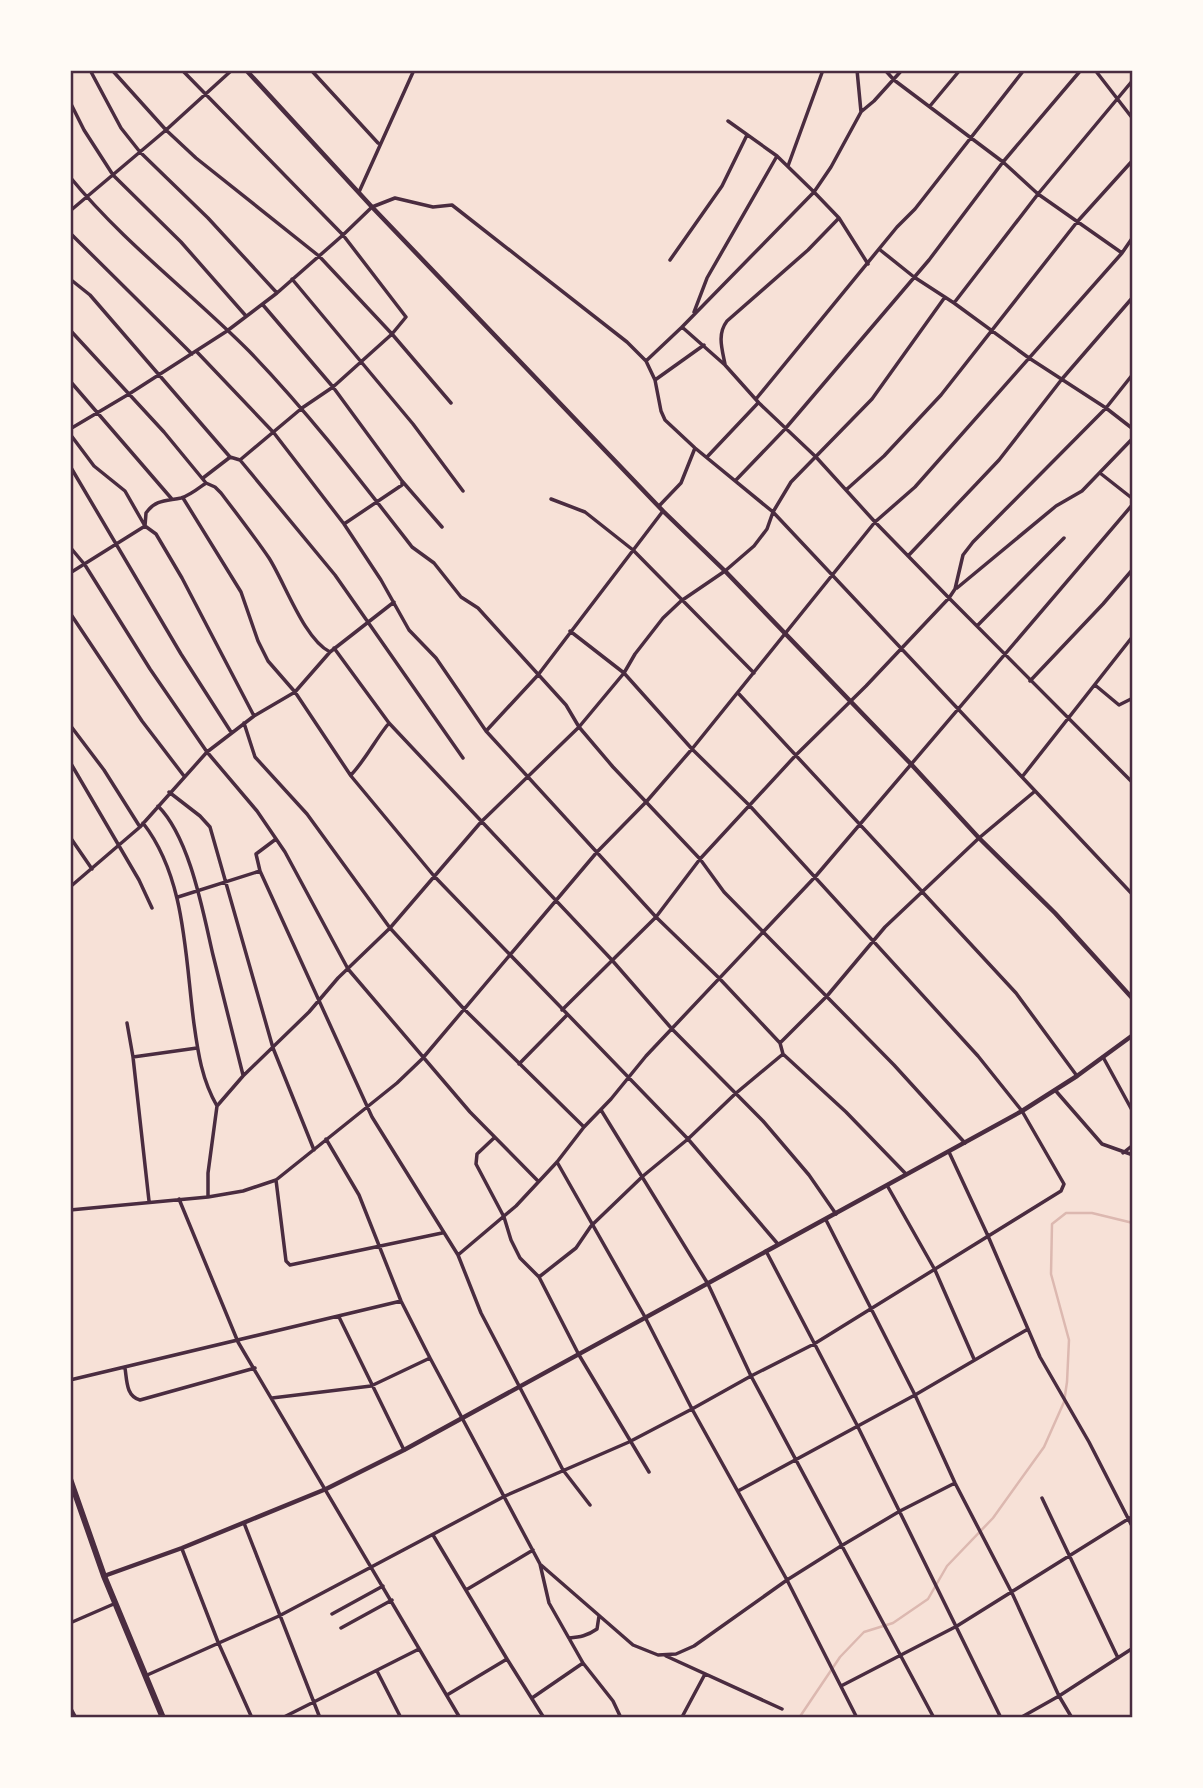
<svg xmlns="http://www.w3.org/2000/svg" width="1203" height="1788" viewBox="0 0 1203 1788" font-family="'Open Sans',sans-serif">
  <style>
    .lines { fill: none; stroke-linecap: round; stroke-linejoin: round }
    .stream { stroke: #dcb8b0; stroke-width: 2.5 }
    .minor { stroke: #4a2c40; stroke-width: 3.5 }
    .tertiary { stroke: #4a2c40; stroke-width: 4.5 }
    .trunk { stroke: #4a2c40; stroke-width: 6 }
    .neatline { fill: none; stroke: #4a2c40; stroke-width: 2.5 }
  </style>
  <rect width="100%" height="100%" fill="#f7e1d7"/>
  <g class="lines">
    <path class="stream" d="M799 1718 840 1657 864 1632 893 1623 928 1599 947 1566 993 1518 1044 1447 1064 1402 1067 1382 1069 1340 1051 1274 1052 1224 1066 1213H1092L1133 1223"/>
    <path class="minor" d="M90 70 121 128 140 152 208 218 277 293
      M112 70 166 130 196 158 319 256 392 334 451 403
      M182 70 343 235 406 317 392 334 333 387 302 408 240 460
      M311 70 378 143
      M857 70 861 112 831 167 814 192 839 218 868 264
      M885 70 894 80 1003 162 1038 194 1122 253
      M1095 70 1133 119
      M70 102 84 130 113 175 181 242 246 316
      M930 106 960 70
      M862 111 874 101 902 70
      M788 166 823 70
      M70 177C123 242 190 292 249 351 308 412 360 480 412 547L434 563 461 597 478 608 566 705 579 727 613 767 700 859 724 892 894 1065 965 1143
      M359 192 414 70
      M70 211 166 130 232 70
      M70 233 192 354
      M879 249 914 277 954 303 1029 358 1106 408 1133 429
      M670 260 722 186 747 135
      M70 279 90 295 230 457 240 460 335 575 463 758
      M292 279 413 424 463 491
      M954 303 1038 194 1133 80
      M263 305 333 387 402 481V485L344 524
      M694 312 707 278 777 156
      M682 327 725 365 759 403 816 457 875 522 949 598 1133 783
      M70 330 164 432 206 483 215 487 221 493C237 514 254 536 269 558 285 583 304 639 330 652
      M197 352 274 433 344 524 381 580 409 630 436 658 486 731 656 917 719 978 780 1043 783 1054 846 1112 906 1174
      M646 361 682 327 814 192 777 156 728 121
      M725 364C722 349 717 334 727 321L808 250 839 218
      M655 380 704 345
      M70 381 171 498
      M756 399 897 227 915 209 1024 70
      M70 429 129 394 227 331 277 293 343 235 372 207 395 198 433 207 452 205 627 342 646 361 655 380 661 411 665 420 695 448 773 512 1022 777 1133 636
      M70 434 94 466 125 491 145 526 156 534 182 578 254 716
      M707 457 758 403
      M70 466 181 654 231 732
      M1100 473 1133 499
      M203 478 229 458
      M736 480 785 429 929 260 1003 162 1081 70
      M402 481 442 527
      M846 490 884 456 941 395 1077 222 1133 160
      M183 498 241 592 258 641 268 661 295 692 351 776 434 876 688 1139 777 1243
      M551 499 585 512 633 550 754 673
      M659 506 681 483 695 448
      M70 547 85 565 150 669 207 752 257 811 285 852 348 969 470 1112 538 1181
      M908 556 999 460 1062 379 1133 297
      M70 573 145 526 146 513C156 499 167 501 181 498 189 496 199 488 206 483
      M957 588 1056 506 1082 491 1133 438
      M70 613 142 721 184 776
      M977 626 1064 538
      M334 648 389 723 611 959 672 1029 763 1121 809 1175 836 1214
      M1030 681 1103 604 1133 569
      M1095 685 1119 705 1133 698
      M739 694 1016 993 1077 1076
      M244 723 255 757 307 814 390 928 464 1009 584 1127
      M70 725 104 770 140 827
      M487 730 538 675 663 511
      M70 762 139 880 152 908
      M351 775C366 759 375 740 389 723
      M1022 777 1133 895
      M169 792 200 816 210 827 273 1048 314 1150
      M158 806C190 838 203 912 213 955 223 995 233 1035 243 1075
      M143 823C186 878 185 957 194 1024 198 1053 202 1080 217 1106
      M70 837 92 869
      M276 839 256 854 260 871 372 1117 458 1255 481 1313 563 1470 590 1505
      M70 887 140 827 207 752 254 716 295 692 330 652 394 602
      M178 897 260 871
      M562 1010 656 917 700 859 796 755 866 686 949 598 955 589 963 555 973 542 1106 408 1133 374
      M127 1023 133 1057
      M780 1043 827 996 885 927 979 838 1034 792
      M1103 1057 1133 1112
      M519 1064 567 1015
      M1055 1090 1102 1144 1133 1155
      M601 1110 708 1284 751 1376 934 1718
      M494 1138 477 1154 476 1164 504 1217 511 1240 520 1258 539 1277 579 1355 649 1472
      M326 1139 359 1195 401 1301 430 1358
      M949 1152 988 1236 1040 1357 1089 1442 1133 1528
      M1123 1153 1133 1145
      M557 1162 645 1317 692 1409 787 1580 857 1718
      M276 1180 286 1261 290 1265 442 1233
      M888 1187 935 1270 974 1359
      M208 1197V1173L217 1106 243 1076 309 1012 338 978 390 928 481 822 579 727 624 673 635 654 663 618 681 601 725 571 754 546 767 529 773 512 791 482 872 399 945 297
      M179 1199 238 1342 460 1718
      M149 1201 133 1057 197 1048
      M70 1210 208 1197 243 1191 276 1180 397 1083 422 1059 597 852 647 801 692 749 875 522 915 487 1122 253 1133 237
      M826 1220 915 1395 955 1483 1012 1593 1059 1696 1072 1718
      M766 1251 857 1425 1001 1718
      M458 1255 516 1206 557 1162 584 1127 611 1099 646 1056 815 877 1133 504
      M539 1277 576 1248 591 1226 643 1176 688 1139 735 1094 783 1054
      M339 1317 404 1450
      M125 1368C127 1381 126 1396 140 1400L255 1368
      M70 1380 401 1301
      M272 1398 371 1386 430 1358 540 1564 549 1603 583 1663 613 1701 621 1718
      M738 1491 915 1395 1028 1329
      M1042 1498 1118 1658
      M244 1523 320 1718
      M433 1535 507 1659 447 1695
      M182 1549 218 1642 252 1718
      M541 1565 633 1645 658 1655 676 1654 694 1646 787 1580 841 1546 900 1511 955 1483
      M466 1590 533 1550
      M332 1614 383 1586
      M70 1623 116 1603
      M341 1628 392 1600
      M569 1638C580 1637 587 1636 597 1629L599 1616
      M666 1656 782 1709
      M507 1659 544 1718
      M377 1671 401 1718
      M145 1676 279 1616 505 1496 629 1442 692 1409 751 1376 814 1344 1061 1191 1064 1184 1022 1111 978 1056 750 806 692 749 624 673 570 631
      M841 1686 957 1626 1133 1516
      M532 1698 583 1663
      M70 1707 76 1718
      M682 1717 705 1674
      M282 1718 419 1649
      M1020 1718 1059 1696 1133 1648"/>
    <path class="tertiary" d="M246 70 372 207 663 511 725 571 910 763 979 838 1055 913 1133 999
      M104 1576 182 1548 326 1489 404 1450 1022 1111 1077 1076 1133 1035"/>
    <path class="trunk" d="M70 1479 104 1576 163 1718"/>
  </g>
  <rect width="1203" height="1788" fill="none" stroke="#fffaf5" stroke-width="144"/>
  <rect x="72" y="72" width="1059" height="1644" class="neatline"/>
</svg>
